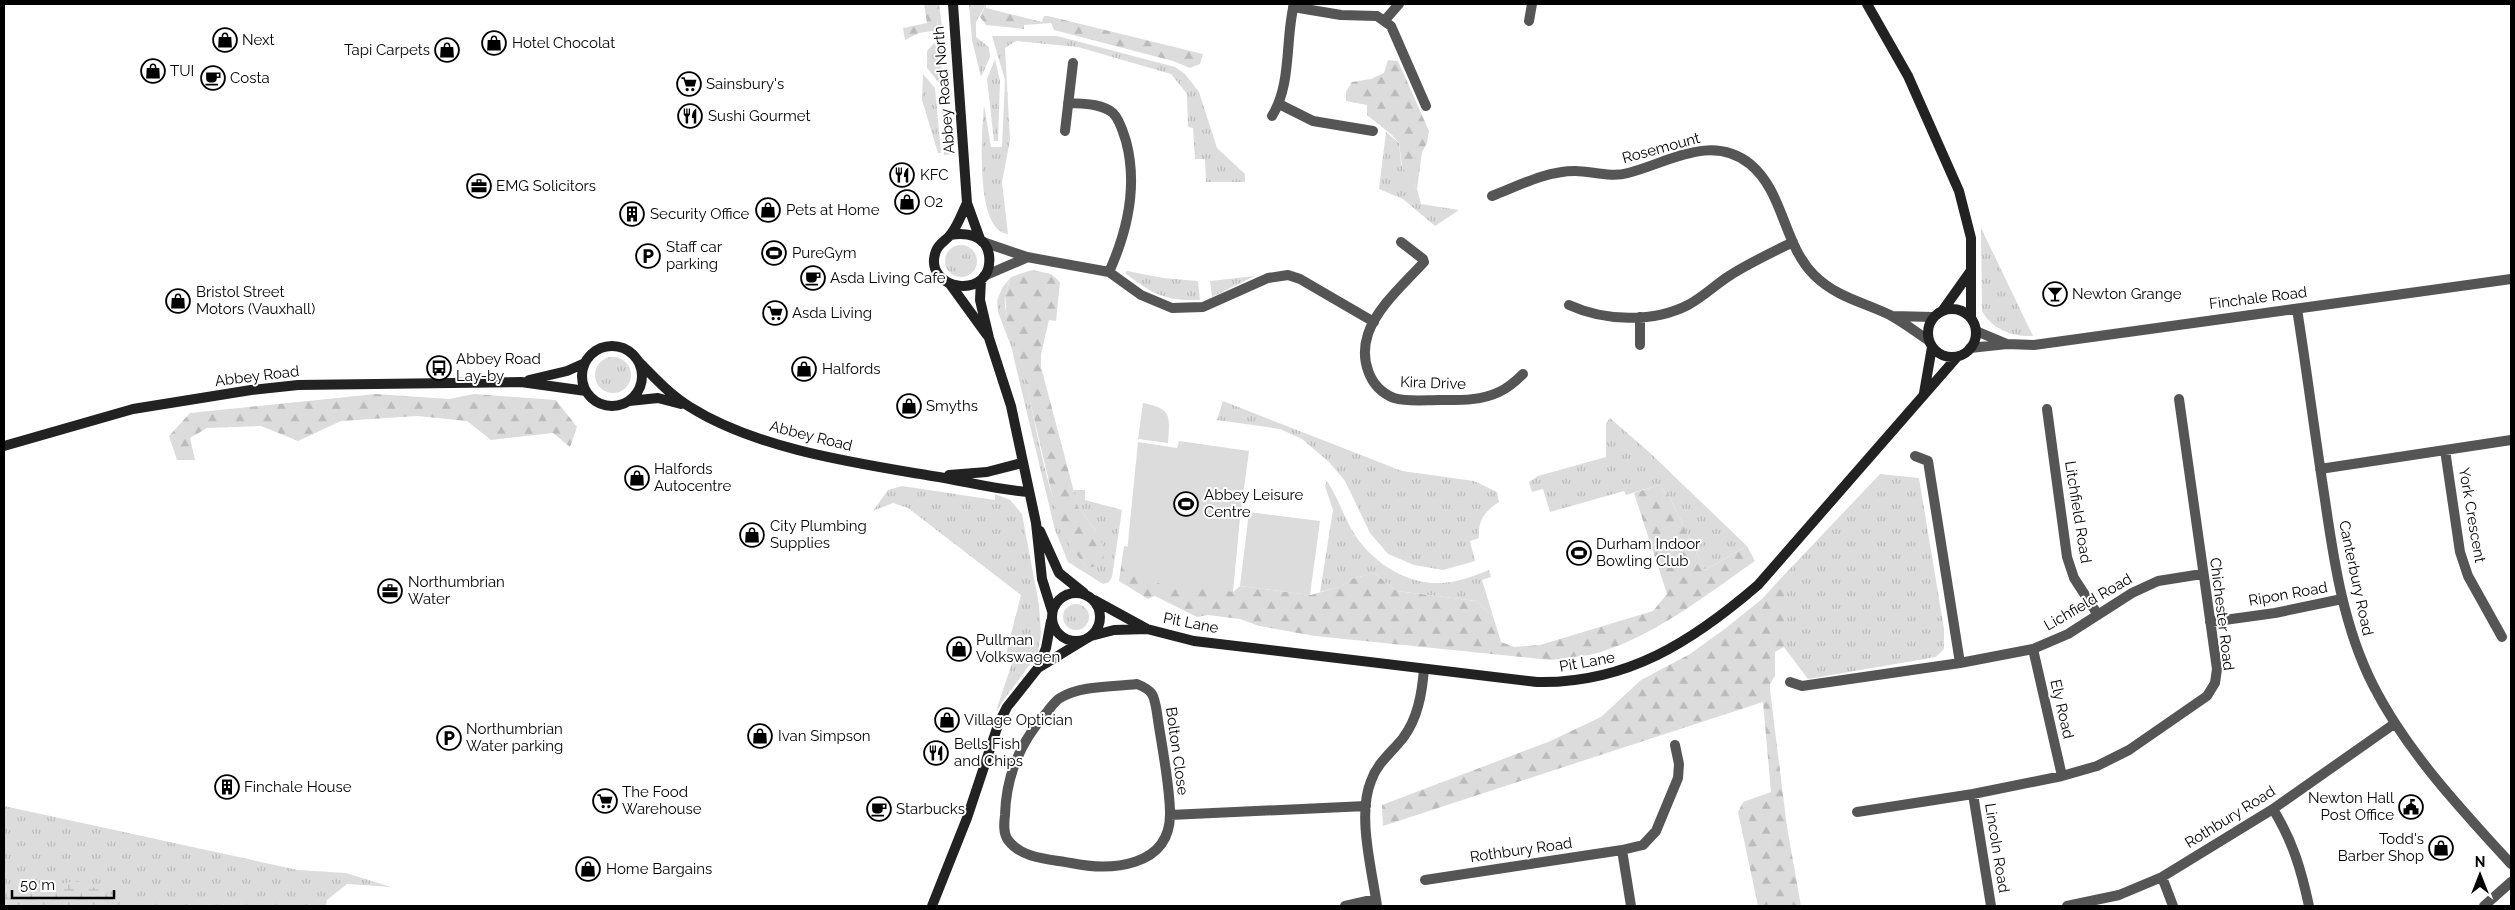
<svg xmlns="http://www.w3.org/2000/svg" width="2515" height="910" viewBox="0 0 2515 910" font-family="Raleway,sans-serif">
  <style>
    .grass { fill: url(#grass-tufts) }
    .forest { fill: url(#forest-firs) }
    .wetland { fill: url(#wetland-marsh) }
    .park { fill: #dcdcdc }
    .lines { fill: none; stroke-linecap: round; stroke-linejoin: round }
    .street { stroke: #555; stroke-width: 10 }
    .secondary { stroke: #222; stroke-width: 10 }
    .labels { text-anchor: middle; stroke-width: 4; stroke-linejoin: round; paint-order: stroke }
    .poi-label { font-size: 15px; fill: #000; stroke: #fff; text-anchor: start }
    .street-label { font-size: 15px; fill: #000; stroke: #fff }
  </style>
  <defs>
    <pattern id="grass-tufts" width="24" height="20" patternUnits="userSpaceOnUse" patternTransform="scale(1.25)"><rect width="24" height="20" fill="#dcdcdc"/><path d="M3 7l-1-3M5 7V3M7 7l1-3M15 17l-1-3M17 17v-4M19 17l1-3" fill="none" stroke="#bbb"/></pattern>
    <pattern id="forest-firs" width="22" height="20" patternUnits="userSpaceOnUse" patternTransform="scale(1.25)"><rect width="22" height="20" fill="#dcdcdc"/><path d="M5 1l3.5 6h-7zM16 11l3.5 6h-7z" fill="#bbb"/></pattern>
    <pattern id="wetland-marsh" width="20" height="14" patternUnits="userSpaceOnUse" patternTransform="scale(1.25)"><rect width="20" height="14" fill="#dcdcdc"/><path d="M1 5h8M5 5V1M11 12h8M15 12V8" fill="none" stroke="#bbb"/></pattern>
  </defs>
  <rect width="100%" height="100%" fill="#fff"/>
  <path class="grass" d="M969 4H986L976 22V37L989 47 990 57 981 77 972 40Z
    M937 19H941L944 38 940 84 927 68V51L939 38Z
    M992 36H1057L1175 67 1185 74 1199 92 1217 148 1245 174V182H1206L1205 159H1195L1193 128 1188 127 1187 94 1171 74 1078 47 1016 41 1005 48 1010 140 1002 182 1008 234C974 231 982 130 984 105L991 147H1002L1005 80Z
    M995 59 1000 81 998 141H994L987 79Z
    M923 74 935 88 941 153H938L922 100Z
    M942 103 954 154 944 155Z
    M1386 132 1399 143 1401 164 1417 189 1421 204 1459 210 1435 226 1403 199 1379 189Z
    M1981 228 2033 336C2012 337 1992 329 1982 311Z
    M945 261a16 16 0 1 1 32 0a16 16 0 1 1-32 0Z
    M1127 271 1163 278 1198 281 1200 300C1165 301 1152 294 1125 273Z
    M1255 276 1212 297 1210 281Z
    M1011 277C1009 283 1006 290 1005 295 1003 316 1014 335 1019 354 1039 426 1043 507 1087 568L1096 531 1078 507 1073 490H1085V500L1122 510 1112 577 1109 582 1103 584 1068 562 1055 530 1011 346 998 312 997 301 1002 288Z
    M595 375a18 18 0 1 1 36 0a18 18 0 1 1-36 0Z
    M1223 401 1402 471 1474 481 1497 492 1499 502C1484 512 1478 520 1479 538L1470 541 1475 561 1443 570 1414 565 1388 554 1370 533 1345 481 1329 462 1302 439 1280 429 1217 420Z
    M1610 418 1649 452 1747 546 1705 570 1670 498 1659 485 1626 495 1624 491 1550 512 1543 489 1532 492 1529 482 1538 476 1606 457V423Z
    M1880 474 1919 478 1944 629V649L1936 657 1808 679 1784 647V575Z
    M1327 481C1339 499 1345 521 1357 538 1379 569 1418 590 1456 581 1467 579 1478 574 1489 570L1491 577 1482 580 1493 616 1476 601 1397 591 1374 573 1351 579 1342 586 1320 592 1333 510 1325 486Z
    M902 486 995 500V494L1010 500 1022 514 1039 605 1041 633 1038 653 996 711 1013 660 1005 658 1021 595 908 508 893 503 873 511 888 490Z
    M1063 617a13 13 0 1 1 26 0a13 13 0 1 1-26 0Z
    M4 806 298 870 346 873 391 887 347 884 327 900 326 906H4Z"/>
  <path class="forest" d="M924 4H939L941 19H937L938 30 919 33 905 40 903 28 927 23Z
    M986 4V8L1042 22 1044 16H1048L1203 54 1200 64 1190 68 1173 61 1054 30 1051 23 1024 25V29L986 25 980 17Z
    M1388 60 1398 61 1429 131 1427 143 1422 152 1417 189 1402 166 1399 143 1392 135 1367 115V105L1346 101V92L1352 82 1371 79 1384 73Z
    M1032 270 1051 274 1060 282 1056 321 1049 320 1041 354V367L1078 507 1096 531 1105 550 1102 565 1087 568 1065 539 1053 499 1019 354 1007 322 1005 295 1011 277Z
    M376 394 449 399 474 394 556 400 577 427 570 447 553 433 491 440 467 421 417 416 341 421 298 441 261 426 207 428 190 438 195 460H177L169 436 190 413Z
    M1659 485 1670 498 1705 570 1747 546 1755 561C1706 595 1647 642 1589 655 1576 657 1563 658 1551 660L1315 636 1259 626 1240 619 1208 615 1197 617 1155 596 1148 599 1119 581 1124 546 1156 551 1233 592 1240 586 1311 595 1342 586 1351 579 1374 573 1397 591 1476 601 1493 616 1501 642 1514 647 1540 645 1653 611 1667 594 1634 493Z
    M1784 575V647L1775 652V676L1770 684V690L1787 827 1801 906H1758L1738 812 1743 802 1771 792 1763 702 1383 826 1382 805 1548 742 1601 717 1641 680 1690 654 1726 628 1762 599Z"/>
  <path class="wetland" d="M77 881 110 894 131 906H4V893Z"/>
  <path class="park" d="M1143 403C1172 409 1170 415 1168 443L1138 439Z
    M1179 441 1249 451 1240 518 1233 592 1161 584 1125 572 1138 442 1177 448Z
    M1249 512 1320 521 1310 595 1240 586Z"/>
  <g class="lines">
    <path class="street" d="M1293 7 1341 15 1377 16 1391 26 1426 106
      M1385 20 1399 4
      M1529 21 1532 4
      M1068 103C1083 104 1101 103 1113 113 1120 120 1123 132 1126 141 1138 186 1128 230 1109 272
      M1279 104 1313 121 1373 131
      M1272 116C1292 84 1285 40 1294 4
      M1065 131 1073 63
      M1492 196C1518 186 1546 171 1575 171 1591 171 1611 178 1628 173 1668 163 1711 133 1750 164 1784 192 1783 244 1814 275 1836 297 1863 302 1890 315 1903 322 1916 332 1928 340
      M983 242 1027 257 1109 272 1141 295 1172 308 1203 307 1268 278 1288 275 1300 279 1374 322
      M1401 242 1423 259 1424 262C1405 283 1377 307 1368 334 1360 358 1368 388 1394 398 1408 402 1425 400 1439 400 1459 400 1480 401 1499 392 1508 388 1516 381 1523 374
      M984 276 1026 258
      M1569 305C1604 321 1653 323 1688 305 1703 297 1715 285 1729 276 1749 263 1771 253 1793 242
      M2297 309C2307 372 2315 436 2325 500 2334 563 2344 628 2373 685 2407 752 2461 809 2511 864
      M1892 316 1933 317
      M1640 317V345
      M1976 331 2007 344
      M1970 348 2007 344 2034 345 2511 279
      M2047 409 2067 557 2074 578 2098 615
      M2445 450 2460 552 2468 576 2502 637
      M1915 456 1928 461 1960 663
      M2320 469 2511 440
      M2210 622 2275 613 2342 599
      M2033 649 2062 776
      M1790 682 1802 686 1960 663 2033 649 2068 634 2132 593 2158 581 2202 574
      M1137 684C1154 691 1154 695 1157 713 1161 743 1170 784 1170 814 1170 868 1110 871 1071 863 1050 859 1022 859 1008 840 1003 833 1004 823 1005 815 1006 776 1021 741 1047 712 1051 707 1055 701 1060 698 1081 685 1113 687 1137 684Z
      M1973 794 1991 906
      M2273 809C2293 842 2301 869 2309 906
      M1857 812 1973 794 2062 776 2097 766 2129 750 2207 696 2215 683 2217 669 2179 399
      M1170 815 1366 806
      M1622 850 1631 906
      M2162 877 2173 906
      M1425 880 1622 850 1643 845 1656 831 1678 778 1679 764 1675 745
      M1345 906 1376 899
      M1377 906C1372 870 1357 815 1371 781 1377 763 1392 752 1403 738 1418 718 1422 693 1424 669
      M2067 906 2119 895 2162 877 2273 809 2394 724
      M2484 906 2511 882"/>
    <path class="secondary" d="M953 4 967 203 980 239
      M1867 4 1908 76 1959 191 1971 238V318
      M950 235C966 232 986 235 989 255 995 302 921 291 936 251 939 243 947 240 951 234 958 225 962 213 967 203
      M981 280 980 300 989 338 1011 406 1036 523 1042 579 1052 611
      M950 284 987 335
      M1928 333a24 24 0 1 1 48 0a24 24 0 1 1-48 0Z
      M1943 310 1970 272
      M582 376a30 30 0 1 1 60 0a30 30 0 1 1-60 0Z
      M639 362C655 378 670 395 690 407 757 449 855 463 932 476 965 481 996 490 1029 492
      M529 380 567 371 585 363
      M1924 393 1932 347
      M629 401 658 398 681 404
      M4 446 133 409 251 390 298 385 521 382 586 391
      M949 475 987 472 1022 463
      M1040 531 1059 573 1084 593
      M1052 617a24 24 0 1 1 48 0a24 24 0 1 1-48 0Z
      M1094 600 1147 629 1194 641 1537 682C1627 684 1693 641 1758 585L1957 357
      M1091 636 1114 630 1147 629
      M1038 668 1046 648 1051 621
      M932 906 967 818 998 725 1007 707 1038 668 1084 640"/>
  </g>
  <defs>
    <g id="shop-ring" transform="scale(1.25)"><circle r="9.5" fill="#fff" stroke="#000" stroke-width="1.5"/><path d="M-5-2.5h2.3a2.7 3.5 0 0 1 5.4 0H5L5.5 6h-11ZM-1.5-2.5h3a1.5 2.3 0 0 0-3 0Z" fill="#000"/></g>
    <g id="cafe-ring" transform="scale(1.25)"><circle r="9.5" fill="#fff" stroke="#000" stroke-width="1.5"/><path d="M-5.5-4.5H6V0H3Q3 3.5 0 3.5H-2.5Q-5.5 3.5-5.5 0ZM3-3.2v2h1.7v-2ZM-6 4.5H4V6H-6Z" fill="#000"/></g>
    <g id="supermarket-ring" transform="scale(1.25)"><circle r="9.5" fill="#fff" stroke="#000" stroke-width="1.5"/><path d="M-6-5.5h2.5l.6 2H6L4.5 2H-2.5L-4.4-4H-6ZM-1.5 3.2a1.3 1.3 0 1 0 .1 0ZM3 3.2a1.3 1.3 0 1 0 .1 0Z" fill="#000"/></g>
    <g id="restaurant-ring" transform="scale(1.25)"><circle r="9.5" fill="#fff" stroke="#000" stroke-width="1.5"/><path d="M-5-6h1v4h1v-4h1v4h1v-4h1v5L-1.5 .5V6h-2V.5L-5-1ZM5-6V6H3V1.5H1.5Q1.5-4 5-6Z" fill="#000"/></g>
    <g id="office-ring" transform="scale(1.25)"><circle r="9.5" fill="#fff" stroke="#000" stroke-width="1.5"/><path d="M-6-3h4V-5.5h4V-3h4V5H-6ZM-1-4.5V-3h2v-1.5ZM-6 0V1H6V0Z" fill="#000"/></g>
    <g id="building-ring" transform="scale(1.25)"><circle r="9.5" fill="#fff" stroke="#000" stroke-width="1.5"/><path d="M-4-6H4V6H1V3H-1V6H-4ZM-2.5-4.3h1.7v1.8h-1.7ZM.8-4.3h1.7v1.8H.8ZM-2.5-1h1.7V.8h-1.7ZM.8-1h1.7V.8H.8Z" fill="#000"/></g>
    <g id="stadium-ring" transform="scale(1.25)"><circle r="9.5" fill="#fff" stroke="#000" stroke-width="1.5"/><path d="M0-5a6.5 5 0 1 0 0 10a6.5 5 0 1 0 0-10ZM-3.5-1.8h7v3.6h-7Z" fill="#000"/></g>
    <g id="parking-ring" transform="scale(1.25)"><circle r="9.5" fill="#fff" stroke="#000" stroke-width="1.5"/><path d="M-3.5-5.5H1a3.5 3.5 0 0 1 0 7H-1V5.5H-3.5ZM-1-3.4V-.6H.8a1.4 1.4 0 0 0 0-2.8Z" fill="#000"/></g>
    <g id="bar-ring" transform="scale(1.25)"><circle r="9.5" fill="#fff" stroke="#000" stroke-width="1.5"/><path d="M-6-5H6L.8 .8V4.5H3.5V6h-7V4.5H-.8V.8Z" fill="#000"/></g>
    <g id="bus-ring" transform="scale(1.25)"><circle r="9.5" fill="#fff" stroke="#000" stroke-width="1.5"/><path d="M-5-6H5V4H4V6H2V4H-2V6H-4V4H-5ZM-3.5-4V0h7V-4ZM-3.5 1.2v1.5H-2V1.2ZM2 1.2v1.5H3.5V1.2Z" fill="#000"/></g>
    <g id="civic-ring" transform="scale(1.25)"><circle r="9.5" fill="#fff" stroke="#000" stroke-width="1.5"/><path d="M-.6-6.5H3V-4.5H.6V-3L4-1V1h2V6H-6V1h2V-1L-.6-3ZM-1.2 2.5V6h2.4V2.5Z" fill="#000"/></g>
  </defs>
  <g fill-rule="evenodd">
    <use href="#shop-ring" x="225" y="40"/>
    <use href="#shop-ring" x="494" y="43"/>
    <use href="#shop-ring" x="447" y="50"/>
    <use href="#shop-ring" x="153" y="71"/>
    <use href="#cafe-ring" x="213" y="78"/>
    <use href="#supermarket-ring" x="689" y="84"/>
    <use href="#restaurant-ring" x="690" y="116"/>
    <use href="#restaurant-ring" x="902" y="175"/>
    <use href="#office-ring" x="479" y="186"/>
    <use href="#shop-ring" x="907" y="202"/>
    <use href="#shop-ring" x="768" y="210"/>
    <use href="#building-ring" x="632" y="214"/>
    <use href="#stadium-ring" x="774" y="253"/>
    <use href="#parking-ring" x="648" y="256"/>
    <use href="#cafe-ring" x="813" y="278"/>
    <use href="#bar-ring" x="2055" y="294"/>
    <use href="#shop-ring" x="178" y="301"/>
    <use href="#supermarket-ring" x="775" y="313"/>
    <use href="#bus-ring" x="439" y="368"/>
    <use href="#shop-ring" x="804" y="369"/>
    <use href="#shop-ring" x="909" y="406"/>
    <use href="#shop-ring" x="637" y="478"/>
    <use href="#stadium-ring" x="1186" y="504"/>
    <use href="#shop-ring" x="752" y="535"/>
    <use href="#stadium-ring" x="1579" y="553"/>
    <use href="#office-ring" x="390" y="591"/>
    <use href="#shop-ring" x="959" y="649"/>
    <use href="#shop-ring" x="947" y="720"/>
    <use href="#shop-ring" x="760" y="736"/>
    <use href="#parking-ring" x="449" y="738"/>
    <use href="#restaurant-ring" x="936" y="753"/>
    <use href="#building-ring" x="227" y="787"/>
    <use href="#supermarket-ring" x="605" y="801"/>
    <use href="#civic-ring" x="2411" y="807"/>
    <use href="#cafe-ring" x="879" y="809"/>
    <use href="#shop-ring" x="2441" y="848"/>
    <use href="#shop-ring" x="588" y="869"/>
  </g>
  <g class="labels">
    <g class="poi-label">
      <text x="242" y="45">Next</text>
      <text x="512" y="48">Hotel Chocolat</text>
      <text x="430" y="55" text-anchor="end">Tapi Carpets</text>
      <text x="170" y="76">TUI</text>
      <text x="230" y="83">Costa</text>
      <text x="706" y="89">Sainsbury's</text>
      <text x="708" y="121">Sushi Gourmet</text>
      <text x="920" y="180">KFC</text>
      <text x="496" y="191">EMG Solicitors</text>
      <text x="924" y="207">O2</text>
      <text x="786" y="215">Pets at Home</text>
      <text x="650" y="219">Security Office</text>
      <text x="666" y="252">Staff car<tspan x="666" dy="17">parking</tspan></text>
      <text x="792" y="258">PureGym</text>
      <text x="830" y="283">Asda Living Cafe</text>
      <text x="196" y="297">Bristol Street<tspan x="196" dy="17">Motors (Vauxhall)</tspan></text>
      <text x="2072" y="299">Newton Grange</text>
      <text x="792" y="318">Asda Living</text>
      <text x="456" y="364">Abbey Road<tspan x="456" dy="17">Lay-by</tspan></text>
      <text x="822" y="374">Halfords</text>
      <text x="926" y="411">Smyths</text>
      <text x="654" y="474">Halfords<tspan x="654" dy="17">Autocentre</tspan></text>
      <text x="1204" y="500">Abbey Leisure<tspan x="1204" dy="17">Centre</tspan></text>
      <text x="770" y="531">City Plumbing<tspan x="770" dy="17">Supplies</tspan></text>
      <text x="1596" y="549">Durham Indoor<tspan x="1596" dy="17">Bowling Club</tspan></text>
      <text x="408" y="587">Northumbrian<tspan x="408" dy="17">Water</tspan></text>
      <text x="976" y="645">Pullman<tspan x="976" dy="17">Volkswagen</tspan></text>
      <text x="964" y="725">Village Optician</text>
      <text x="466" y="734">Northumbrian<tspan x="466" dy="17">Water parking</tspan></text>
      <text x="778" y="741">Ivan Simpson</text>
      <text x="954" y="749">Bells Fish<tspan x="954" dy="17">and Chips</tspan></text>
      <text x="244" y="792">Finchale House</text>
      <text x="622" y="797">The Food<tspan x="622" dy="17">Warehouse</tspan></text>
      <text x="2394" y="803" text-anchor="end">Newton Hall<tspan x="2394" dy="17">Post Office</tspan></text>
      <text x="896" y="814">Starbucks</text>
      <text x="2424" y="844" text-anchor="end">Todd's<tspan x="2424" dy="17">Barber Shop</tspan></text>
      <text x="606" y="874">Home Bargains</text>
    </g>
    <g class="street-label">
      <text transform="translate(944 90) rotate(-95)" y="5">Abbey Road North</text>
      <text transform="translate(1661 148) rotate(-15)" y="5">Rosemount</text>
      <text transform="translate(2258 298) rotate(-7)" y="5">Finchale Road</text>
      <text transform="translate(257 376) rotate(-7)" y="5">Abbey Road</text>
      <text transform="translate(1433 383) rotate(2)" y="5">Kira Drive</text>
      <text transform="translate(811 436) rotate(14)" y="5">Abbey Road</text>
      <text transform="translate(2078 512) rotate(81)" y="5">Litchfield Road</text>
      <text transform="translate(2472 515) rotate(80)" y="5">York Crescent</text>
      <text transform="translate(2356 578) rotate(78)" y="5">Canterbury Road</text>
      <text transform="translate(2288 594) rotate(-10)" y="5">Ripon Road</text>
      <text transform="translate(2088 602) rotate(-30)" y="5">Lichfield Road</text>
      <text transform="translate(2222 614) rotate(83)" y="5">Chichester Road</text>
      <text transform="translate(1191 623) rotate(11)" y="5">Pit Lane</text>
      <text transform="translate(1587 662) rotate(-10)" y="5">Pit Lane</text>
      <text transform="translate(2062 709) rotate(77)" y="5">Ely Road</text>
      <text transform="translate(1177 751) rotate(82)" y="5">Bolton Close</text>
      <text transform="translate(2230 817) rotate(-32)" y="5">Rothbury Road</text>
      <text transform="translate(1997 848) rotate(81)" y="5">Lincoln Road</text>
      <text transform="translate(1521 850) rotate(-8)" y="5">Rothbury Road</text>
    </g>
  </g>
  <rect width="2515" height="910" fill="none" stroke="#000000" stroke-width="10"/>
  <g transform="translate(2480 875)" stroke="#ffffff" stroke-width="4" paint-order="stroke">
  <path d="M0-4L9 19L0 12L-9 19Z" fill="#000000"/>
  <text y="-8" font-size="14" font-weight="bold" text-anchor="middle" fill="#000000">N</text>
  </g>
  <path d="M12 890v8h102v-8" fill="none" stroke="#000000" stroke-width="2.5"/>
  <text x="20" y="890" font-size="15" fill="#000000" stroke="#ffffff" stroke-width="4" paint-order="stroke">50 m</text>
</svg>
